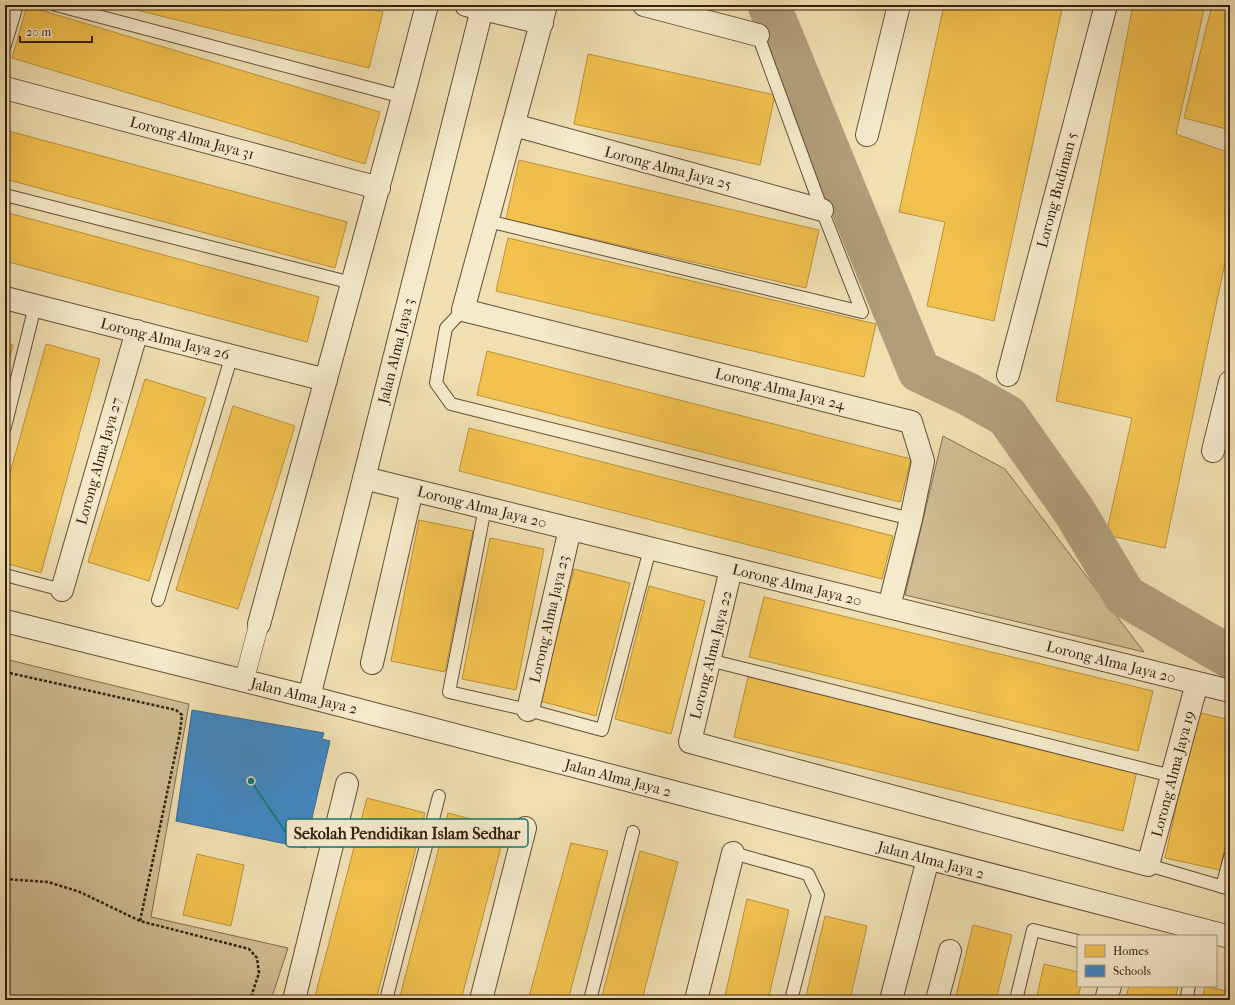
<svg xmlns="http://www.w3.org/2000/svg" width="1235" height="1005" viewBox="0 0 1235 1005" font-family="'IM FELL French Canon',serif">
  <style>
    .green { fill: #d0be95; stroke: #836e50 }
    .homes { fill: #f2c14e; stroke: #ba903a }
    .schools { fill: #3f88c5; stroke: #3c688d }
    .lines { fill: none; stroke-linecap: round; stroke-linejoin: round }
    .river { stroke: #b09e79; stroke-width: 43 }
    .service-casing { stroke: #644f34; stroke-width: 14 }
    .pedestrian-casing { stroke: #644f34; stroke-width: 20 }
    .minor-casing { stroke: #644f34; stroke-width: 24 }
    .tertiary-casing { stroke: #644f34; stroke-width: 24 }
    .path { stroke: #361f0b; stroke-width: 2.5; stroke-dasharray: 3 2; stroke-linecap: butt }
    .service { stroke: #f5eacc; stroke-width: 12 }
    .pedestrian { stroke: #f5eacc; stroke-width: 19 }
    .minor { stroke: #f5eacc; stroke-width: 22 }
    .tertiary { stroke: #f5eacc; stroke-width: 22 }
    .labels { text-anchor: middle; stroke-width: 4; stroke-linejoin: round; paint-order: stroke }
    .street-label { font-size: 15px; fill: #361f0b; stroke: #f5eacc }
    .leader { fill: none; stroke: #0f766e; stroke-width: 1.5 }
    .callout-dot { fill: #0f766e; stroke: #f5eacc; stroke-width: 1.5 }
    .callout { fill: #f5eacc; stroke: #0f766e; stroke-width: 1.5 }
    .callout-label { font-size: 16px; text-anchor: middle; font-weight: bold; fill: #361f0b }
  </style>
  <rect width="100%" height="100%" fill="#efdfb1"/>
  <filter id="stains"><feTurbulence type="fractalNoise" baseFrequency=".005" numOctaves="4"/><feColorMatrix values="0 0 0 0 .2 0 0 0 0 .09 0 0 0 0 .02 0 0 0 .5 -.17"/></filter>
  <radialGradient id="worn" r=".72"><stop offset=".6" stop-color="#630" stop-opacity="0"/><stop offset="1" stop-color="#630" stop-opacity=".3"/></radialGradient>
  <path class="green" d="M943 436 1005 469 1144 652 905 595Z
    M5 659 189 704 151 917 288 948 271 1000H5Z"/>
  <path class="homes" d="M117 5H354L383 12 369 68Z
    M944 5H1063L994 321 927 306 945 222 899 212Z
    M1133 5H1205L1176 134 1230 153V239L1165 548 1106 535 1132 418 1056 401Z
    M1212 5H1223L1230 7V130L1184 118Z
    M27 6 380 112 365 164 12 58Z
    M588 54 775 95 760 165 574 124Z
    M5 130 347 222 335 268 5 179Z
    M519 160 819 230 806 288 506 219Z
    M5 212 319 297 307 342 5 261Z
    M508 238 876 324 864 377 496 291Z
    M5 343 13 345 5 376Z
    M46 344 100 359 41 573 5 563V491Z
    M487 351 911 459 900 502 477 395Z
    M145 379 206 398 149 581 88 562Z
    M233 406 295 426 238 609 176 590Z
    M469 428 893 536 882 579 459 471Z
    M419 520 473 531 445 672 391 661Z
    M490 538 544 549 516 690 462 679Z
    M574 569 630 583 596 716 540 701Z
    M649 586 705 601 671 734 615 719Z
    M764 597 1153 691 1138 751 749 657Z
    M748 677 1137 771 1123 831 734 737Z
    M1197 712 1230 720V824L1220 870 1165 858Z
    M367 798 425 813 376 1000H314Z
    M448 813 506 828 461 1000H399Z
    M571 843 608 851 568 1000H528Z
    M640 851 678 862 642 1000H601Z
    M197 854 244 865 231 926 183 915Z
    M747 899 789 910 768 1000H724Z
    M825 916 867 926 850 1000H805Z
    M973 925 1012 935 996 1000H955Z
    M1044 964 1078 972V986H1081L1077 1000H1036Z
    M1129 986H1174L1178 987 1175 1000H1125Z
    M1205 986 1230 992V1000H1202Z"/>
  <path class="schools" d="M192 710 324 733 322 739 330 741 305 848 176 821Z"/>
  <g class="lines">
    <path class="river" d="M769 5 919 371 968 394 1007 416 1074 511 1125 596 1230 657"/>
    <g class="service-casing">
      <path id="service" d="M56 5 403 97
        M5 45 17 5
        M5 195 352 283
        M488 221 862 312 822 210 758 35
        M463 310 446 328 436 383 451 404 911 519
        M5 427 35 306
        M485 508 449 692 528 710 602 730 650 549
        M5 575 62 590
        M158 600 232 355
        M709 660 1172 776
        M733 853 808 874 818 895 791 1000
        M1148 865 1230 889
        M1222 887 1230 857
        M386 1000 439 796
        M590 1000 633 832
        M1016 1000 1033 930 1078 941
        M1186 1000 1189 986"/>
    </g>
    <g class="pedestrian-casing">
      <path id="pedestrian" d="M244 681 259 624"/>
    </g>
    <g class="minor-casing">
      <path id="minor" d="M466 5 542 23
        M546 5 463 310 911 422 923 461 911 519 889 607
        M644 5 758 35
        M5 88 379 188
        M514 125 822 210
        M867 135 899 5
        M5 298 326 380
        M1008 375 1106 5
        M1213 451 1230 382
        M364 478 1230 691
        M731 569 690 742 1148 865 1197 683
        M62 590 137 331
        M259 624 403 97 427 5
        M372 663 412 490
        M528 710 570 529
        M294 1000 347 784
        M481 1000 525 828
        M696 1000 733 853
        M891 1000 928 859
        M937 1000 950 951
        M1106 1000 1110 986"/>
    </g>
    <g class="tertiary-casing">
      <path id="tertiary" d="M5 621 309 697 1230 937
        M309 697 483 5"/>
    </g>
    <path class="path" d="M5 672 176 710 182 715 180 732 140 921
      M5 879 48 882 80 892 140 921 249 949 257 958 259 973 250 1000"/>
    <use href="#service" class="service"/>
    <use href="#pedestrian" class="pedestrian"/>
    <use href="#minor" class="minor"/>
    <use href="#tertiary" class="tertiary"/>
  </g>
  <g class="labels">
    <g class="street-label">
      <text transform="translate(192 138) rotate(15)" y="5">Lorong Alma Jaya 31</text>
      <text transform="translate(668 168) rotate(15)" y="5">Lorong Alma Jaya 25</text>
      <text transform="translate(1057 190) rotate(-75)" y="5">Lorong Budiman 5</text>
      <text transform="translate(165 339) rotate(14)" y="5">Lorong Alma Jaya 26</text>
      <text transform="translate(396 351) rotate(-76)" y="5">Jalan Alma Jaya 3</text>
      <text transform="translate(780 389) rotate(14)" y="5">Lorong Alma Jaya 24</text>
      <text transform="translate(99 461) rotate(-74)" y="5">Lorong Alma Jaya 27</text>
      <text transform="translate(482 507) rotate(14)" y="5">Lorong Alma Jaya 20</text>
      <text transform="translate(797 585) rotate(14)" y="5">Lorong Alma Jaya 20</text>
      <text transform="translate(549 619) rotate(-77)" y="5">Lorong Alma Jaya 23</text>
      <text transform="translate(711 655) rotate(-76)" y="5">Lorong Alma Jaya 22</text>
      <text transform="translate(1111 662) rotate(14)" y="5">Lorong Alma Jaya 20</text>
      <text transform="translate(304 696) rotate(14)" y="5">Jalan Alma Jaya 2</text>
      <text transform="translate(1173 774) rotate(-75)" y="5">Lorong Alma Jaya 19</text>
      <text transform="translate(618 778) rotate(15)" y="5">Jalan Alma Jaya 2</text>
      <text transform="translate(931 860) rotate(15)" y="5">Jalan Alma Jaya 2</text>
    </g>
  </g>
  <path class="leader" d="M251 781L286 833"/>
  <circle class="callout-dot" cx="251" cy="781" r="4"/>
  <rect class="callout" x="286" y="819" width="242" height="28" rx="4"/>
  <g class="callout-label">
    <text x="407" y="839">Sekolah Pendidikan Islam Sedhar</text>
  </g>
  <rect width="1235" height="1005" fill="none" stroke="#efdfb1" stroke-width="20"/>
  <rect x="6" y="6" width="1223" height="993" fill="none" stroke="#361f0b" stroke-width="2"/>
  <rect x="10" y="10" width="1215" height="985" fill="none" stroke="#361f0b"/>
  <rect x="1077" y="935" width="140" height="52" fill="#f5eacc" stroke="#a9997f"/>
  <rect x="1085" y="945" width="20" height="12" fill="#f2c14e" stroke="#a9997f"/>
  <text x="1113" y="955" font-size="12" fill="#361f0b">Homes</text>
  <rect x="1085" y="965" width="20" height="12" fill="#3f88c5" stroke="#a9997f"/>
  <text x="1113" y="975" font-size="12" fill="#361f0b">Schools</text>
  <path d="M20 36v6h72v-6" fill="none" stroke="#361f0b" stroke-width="2"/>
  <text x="26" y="36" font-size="12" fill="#361f0b" stroke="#f5eacc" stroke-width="3" paint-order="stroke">20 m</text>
  <rect width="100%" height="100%" filter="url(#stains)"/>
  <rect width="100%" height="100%" fill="url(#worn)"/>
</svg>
